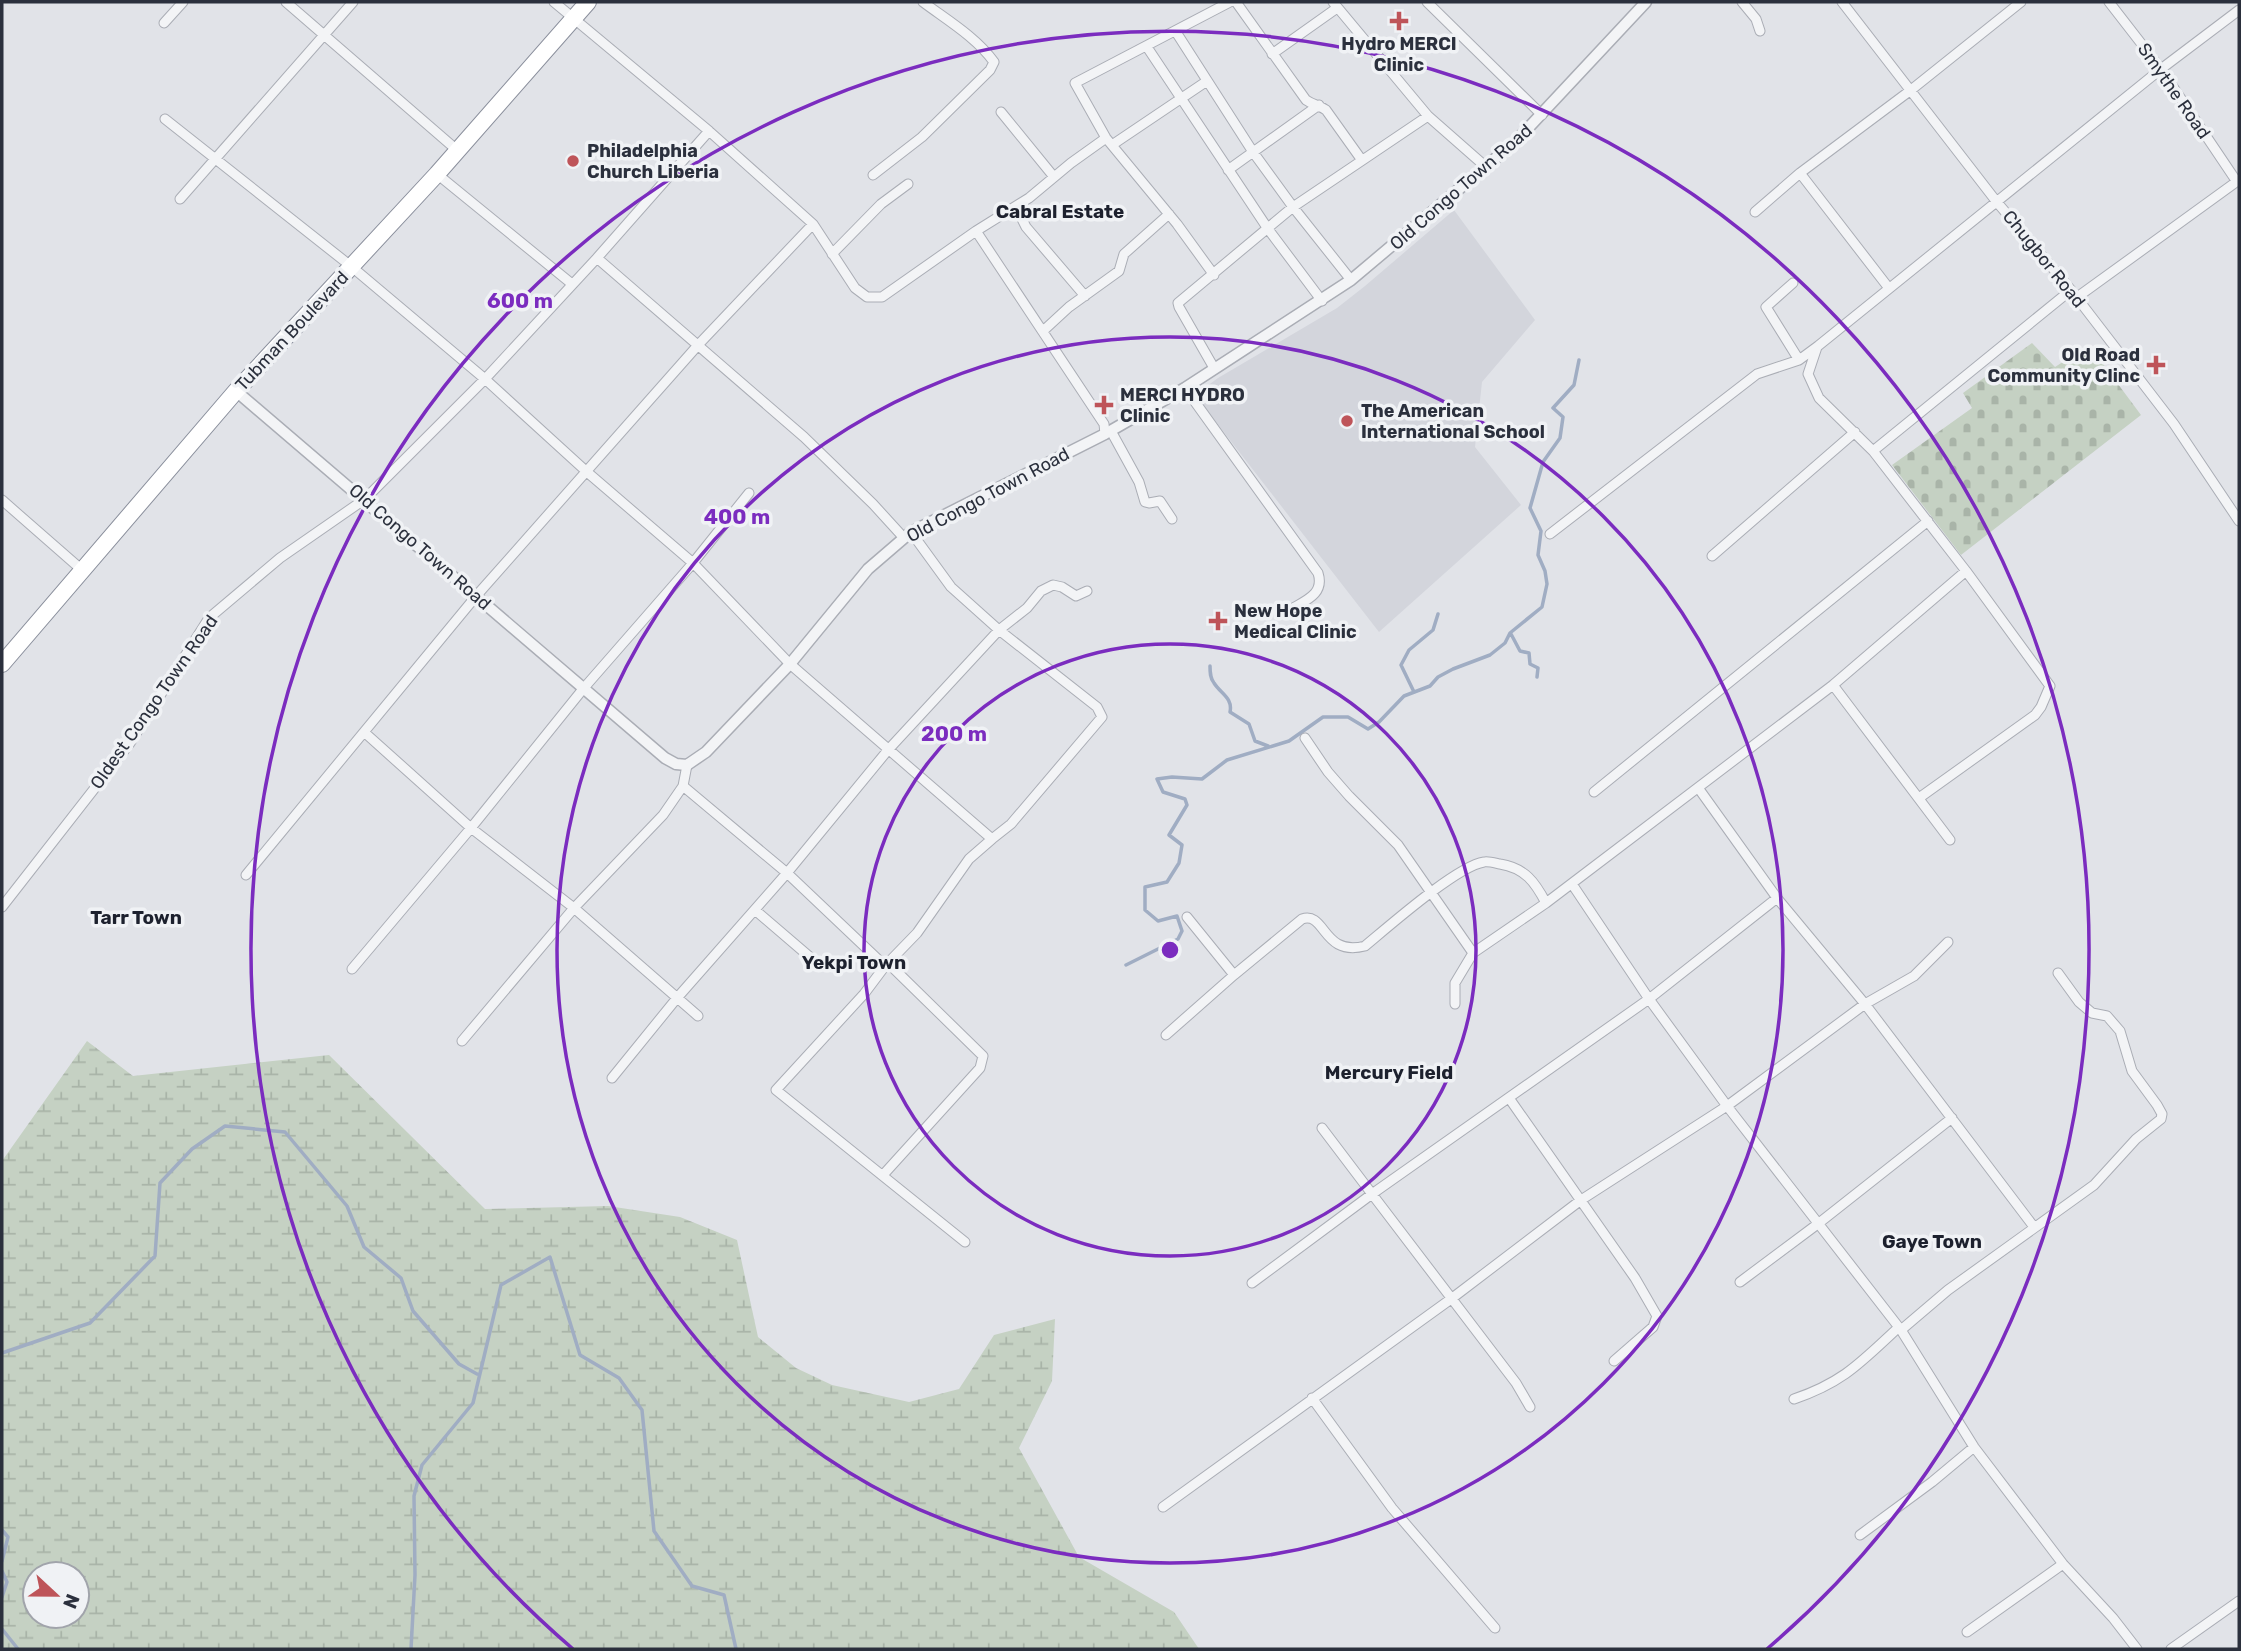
<svg xmlns="http://www.w3.org/2000/svg" width="2241" height="1651" viewBox="0 0 2241 1651" font-family="Rubik,sans-serif">
  <style>
    .built { fill: #d3d5dc }
    .wetland { fill: url(#wetland-marsh); fill-rule: evenodd }
    .cemetery { fill: url(#cemetery-stones) }
    .lines { fill: none; stroke-linecap: round; stroke-linejoin: round }
    .stream { stroke: #a0adc3; stroke-width: 3.5 }
    .minor-casing { stroke: #aaadb5; stroke-width: 11 }
    .tertiary-casing { stroke: #aaadb5; stroke-width: 13 }
    .trunk-casing { stroke: #8a8f9c; stroke-width: 18 }
    .minor { stroke: #f3f4f6; stroke-width: 9 }
    .tertiary { stroke: #f3f4f6; stroke-width: 10 }
    .trunk { stroke: #fff; stroke-width: 16 }
    .ring { fill: none; stroke: #7b2cbf; stroke-width: 3.5 }
    .poi-dot { fill: #be5459; stroke: #f0f2f5; stroke-width: 2.5 }
    .labels { text-anchor: middle; stroke-width: 7; stroke-linejoin: round; paint-order: stroke }
    .poi-label { font-size: 18px; font-weight: bold; fill: #2b303d; stroke: #f0f2f5; text-anchor: start }
    .street-label { font-size: 18px; fill: #2b303d; stroke: #f0f2f5 }
    .neighbourhood-label { font-size: 19px; font-weight: bold; fill: #1d212e; stroke: #f0f2f5 }
    .centre { fill: #7b2cbf; stroke: #f0f2f5; stroke-width: 3.5 }
    .ring-label { font-size: 21px; text-anchor: middle; font-weight: bold; fill: #7b2cbf; stroke: #f0f2f5; stroke-width: 7; stroke-linejoin: round; paint-order: stroke }
  </style>
  <defs>
    <pattern id="wetland-marsh" width="20" height="14" patternUnits="userSpaceOnUse" patternTransform="scale(1.75)"><rect width="20" height="14" fill="#c5d1c3"/><path d="M1 5h8M5 5V1M11 12h8M15 12V8" fill="none" stroke="#a9b4a8"/></pattern>
    <pattern id="cemetery-stones" width="16" height="16" patternUnits="userSpaceOnUse" patternTransform="scale(1.75)"><rect width="16" height="16" fill="#c5d1c3"/><path d="M2 7V4a2 2 0 0 1 4 0v3zM10 15v-3a2 2 0 0 1 4 0v3z" fill="#a9b4a8"/></pattern>
  </defs>
  <rect width="100%" height="100%" fill="#e1e3e8"/>
  <path class="built" d="M1454 210 1535 320 1482 382 1475 447 1521 505 1379 632 1195 395 1218 378 1337 308 1365 286Z"/>
  <path class="wetland" d="M87 1041 133 1076 329 1055 485 1209 608 1206 680 1217 737 1240 758 1337 796 1368 832 1385 909 1402 959 1389 994 1335 1055 1319 1052 1381 1019 1448 1079 1557 1174 1612 1199 1649H2V1161ZM35 1574H77V1616H35Z"/>
  <path class="cemetery" d="M2032 343 2055 367 2089 345 2141 415 1961 555 1892 465 1972 408 1963 393Z"/>
  <g class="lines">
    <path class="stream" d="M1511 634 1520 651 1529 653 1530 664 1538 668 1537 677
      M1210 666C1210 672 1210 678 1214 683 1221 694 1233 698 1230 712L1249 724 1255 741 1268 746
      M1414 692 1401 665 1409 650 1433 630 1438 614
      M1126 965 1178 939 1182 931 1177 916 1158 921 1145 910V887L1167 882 1179 863 1182 845 1169 835 1187 805 1185 799 1163 792 1157 779 1172 777 1202 779 1227 760 1289 741 1323 717H1348L1368 729 1379 722 1404 696 1430 686 1438 677 1453 669 1490 655 1505 643 1510 633 1542 607 1547 584 1545 571 1538 555 1541 531 1530 508 1543 462 1560 438 1563 417 1553 408 1574 385 1579 360
      M2 1353 90 1323 155 1256 160 1183 192 1149 225 1126 285 1132 347 1206 364 1247 401 1278 413 1311 459 1364 477 1374
      M2 1530 8 1537 2 1561
      M2 1571 7 1582 2 1597
      M2 1629 18 1649
      M411 1649 415 1575 414 1496 422 1465 473 1403 501 1285 550 1257 580 1355 619 1378 642 1410 654 1531 692 1586 724 1595 736 1649"/>
    <g class="minor-casing">
      <path id="minor" d="M286 2 458 151
        M554 2 709 131 813 224 855 288 867 297H882L976 231 1104 424 1105 434
        M1236 2 1306 100C1313 105 1319 105 1326 110L1361 159
        M1333 2 1428 116 1486 167
        M1427 2 1542 115
        M1742 2 1756 19 1760 31
        M1842 2 1996 201 2071 290 2174 424 2239 521
        M2109 2 2161 69 2237 182
        M164 23 183 2
        M1176 32 1253 152 1293 207 1351 280
        M1147 47 1268 229 1322 301
        M1272 54 1337 8
        M1001 112 1054 177
        M165 119 352 267 485 379 587 472 693 563 790 664 992 839 1011 824 1102 717 1097 707 999 630 951 587 911 532
        M1112 145 1207 81
        M1228 170 1319 105
        M1800 173 1911 90 2021 2
        M437 174 572 284
        M873 175 922 137 990 70 994 62C976 37 947 20 923 2
        M180 199 353 2
        M1016 207 1026 227 1085 296
        M1755 212 1800 173 1888 287
        M976 231 1029 198 1071 163 1106 138
        M832 254 881 204 908 184
        M597 258 804 437 873 504 904 538
        M1214 275 1177 224 1106 138 1075 83 1230 2
        M1793 283 1766 307 1799 360
        M2076 298 2239 180
        M1043 331 1069 307 1119 271 1124 254 1169 214
        M1817 347 1808 374 1819 398 1873 451 1966 571 2050 686 2041 707 2035 715 1919 798
        M1214 368 1179 307 1178 303 1293 207 1428 116
        M1185 388 1318 573C1325 595 1304 601 1288 611
        M1111 431 1139 482 1145 502 1149 503 1160 501 1172 519
        M1873 451 2071 290
        M2 500 82 570
        M1550 534 1757 374 1799 360 1818 346 2161 69 2239 10
        M1712 556 1855 432
        M1833 685 1950 840
        M364 732 471 828 574 908 698 1016
        M1305 738 1328 772 1349 796 1398 845 1473 953
        M683 786 787 873 885 966
        M1699 789 1777 898 1865 1004 2034 1227
        M1594 792 1928 521
        M246 875 477 595 699 344 813 224
        M1572 884 1649 999 1727 1106 1901 1330 1974 1447 2063 1564 2113 1618 2137 1649
        M2 907 130 743 209 618 280 558 365 499 485 379 597 258 709 131
        M755 910 811 958
        M1187 917 1234 975
        M352 969 471 828 583 689 693 563 749 493
        M1455 1004V983L1473 953 1546 903
        M1166 1035 1234 975 1302 919C1326 911 1322 957 1365 946 1388 927 1457 866 1484 862 1488 861 1495 863 1500 864 1525 868 1535 882 1546 903L1833 685 1966 571
        M462 1041 574 908 663 815 683 786 687 765
        M612 1078 677 998 787 873 888 750 999 630 1027 608 1041 591 1053 585 1062 587 1076 596 1087 591
        M1509 1098 1635 1278 1657 1316 1653 1327 1614 1361
        M1322 1128 1372 1194 1649 999 1777 898
        M883 1175 980 1068 983 1056 888 963
        M965 1242 776 1090 864 994 885 966 917 933 969 859 992 839
        M1740 1282 1819 1223 1952 1118
        M1252 1283 1372 1194 1516 1383 1530 1407
        M1901 1330 1948 1290 2094 1185 2136 1139 2161 1119 2162 1114 2157 1105 2132 1071 2120 1031 2107 1016 2092 1013 2079 1002 2058 973
        M1312 1398 1392 1508 1495 1628
        M1794 1399C1844 1382 1861 1362 1899 1327
        M1163 1507 1451 1299 1581 1200 1727 1106 1865 1004 1914 976 1948 942
        M1860 1535 1932 1482 1974 1447
        M1967 1632 2063 1564
        M2171 1649 2239 1601"/>
    </g>
    <g class="tertiary-casing">
      <path id="tertiary" d="M236 391 665 758 676 764 687 765 706 752 790 664 868 569 911 532 1105 434 1185 388 1351 280 1516 141 1646 2"/>
    </g>
    <g class="trunk-casing">
      <path id="trunk" d="M2 664 236 391 437 174 588 2"/>
    </g>
    <use href="#minor" class="minor"/>
    <use href="#tertiary" class="tertiary"/>
    <use href="#trunk" class="trunk"/>
  </g>
  <g class="ring">
    <circle cx="1170" cy="950" r="306"/>
    <circle cx="1170" cy="950" r="613"/>
    <path d="M573 1649A919 919 0 1 1 1767 1649"/>
  </g>
  <g class="poi-dot">
    <path d="M1395.5 10.5h7v7h7v7h-7v7h-7v-7h-7v-7h7z"/>
    <circle cx="573" cy="161" r="7"/>
    <path d="M2152.5 354.5h7v7h7v7h-7v7h-7v-7h-7v-7h7z"/>
    <path d="M1100.5 394.5h7v7h7v7h-7v7h-7v-7h-7v-7h7z"/>
    <circle cx="1347" cy="421" r="7"/>
    <path d="M1214.5 610.5h7v7h7v7h-7v7h-7v-7h-7v-7h7z"/>
  </g>
  <g class="labels">
    <g class="poi-label">
      <text x="1399" y="50" text-anchor="middle">Hydro MERCI<tspan x="1399" dy="21">Clinic</tspan></text>
      <text x="587" y="157">Philadelphia<tspan x="587" dy="21">Church Liberia</tspan></text>
      <text x="2140" y="361" text-anchor="end">Old Road<tspan x="2140" dy="21">Community Clinc</tspan></text>
      <text x="1120" y="401">MERCI HYDRO<tspan x="1120" dy="21">Clinic</tspan></text>
      <text x="1361" y="417">The American<tspan x="1361" dy="21">International School</tspan></text>
      <text x="1234" y="617">New Hope<tspan x="1234" dy="21">Medical Clinic</tspan></text>
    </g>
    <g class="street-label">
      <text transform="translate(2174 91) rotate(55)" y="6">Smythe Road</text>
      <text transform="translate(1461 187) rotate(-41)" y="6">Old Congo Town Road</text>
      <text transform="translate(2044 259) rotate(51)" y="6">Chugbor Road</text>
      <text transform="translate(292 331) rotate(-47)" y="6">Tubman Boulevard</text>
      <text transform="translate(988 495) rotate(-28)" y="6">Old Congo Town Road</text>
      <text transform="translate(420 547) rotate(41)" y="6">Old Congo Town Road</text>
      <text transform="translate(154 702) rotate(-55)" y="6">Oldest Congo Town Road</text>
    </g>
    <g class="neighbourhood-label">
      <text x="1060" y="218">Cabral Estate</text>
      <text x="136" y="924">Tarr Town</text>
      <text x="854" y="969">Yekpi Town</text>
      <text x="1389" y="1079">Mercury Field</text>
      <text x="1932" y="1248">Gaye Town</text>
    </g>
  </g>
  <circle cx="1170" cy="950" r="10" class="centre"/>
  <g class="ring-label">
    <text x="520" y="308">600 m</text>
    <text x="737" y="524">400 m</text>
    <text x="954" y="741">200 m</text>
  </g>
  <rect width="2241" height="1651" fill="none" stroke="#2b303d" stroke-width="7"/>
  <g transform="translate(56 1595) rotate(112)"><circle r="33" fill="#f0f2f5" stroke="#a1a4ab" stroke-width="2"/>
  <path d="M0-5L12 26L0 18L-12 26Z" fill="#be5459"/>
  <text y="-10" font-size="19" font-weight="bold" text-anchor="middle" fill="#2b303d">N</text>
  </g>
</svg>
